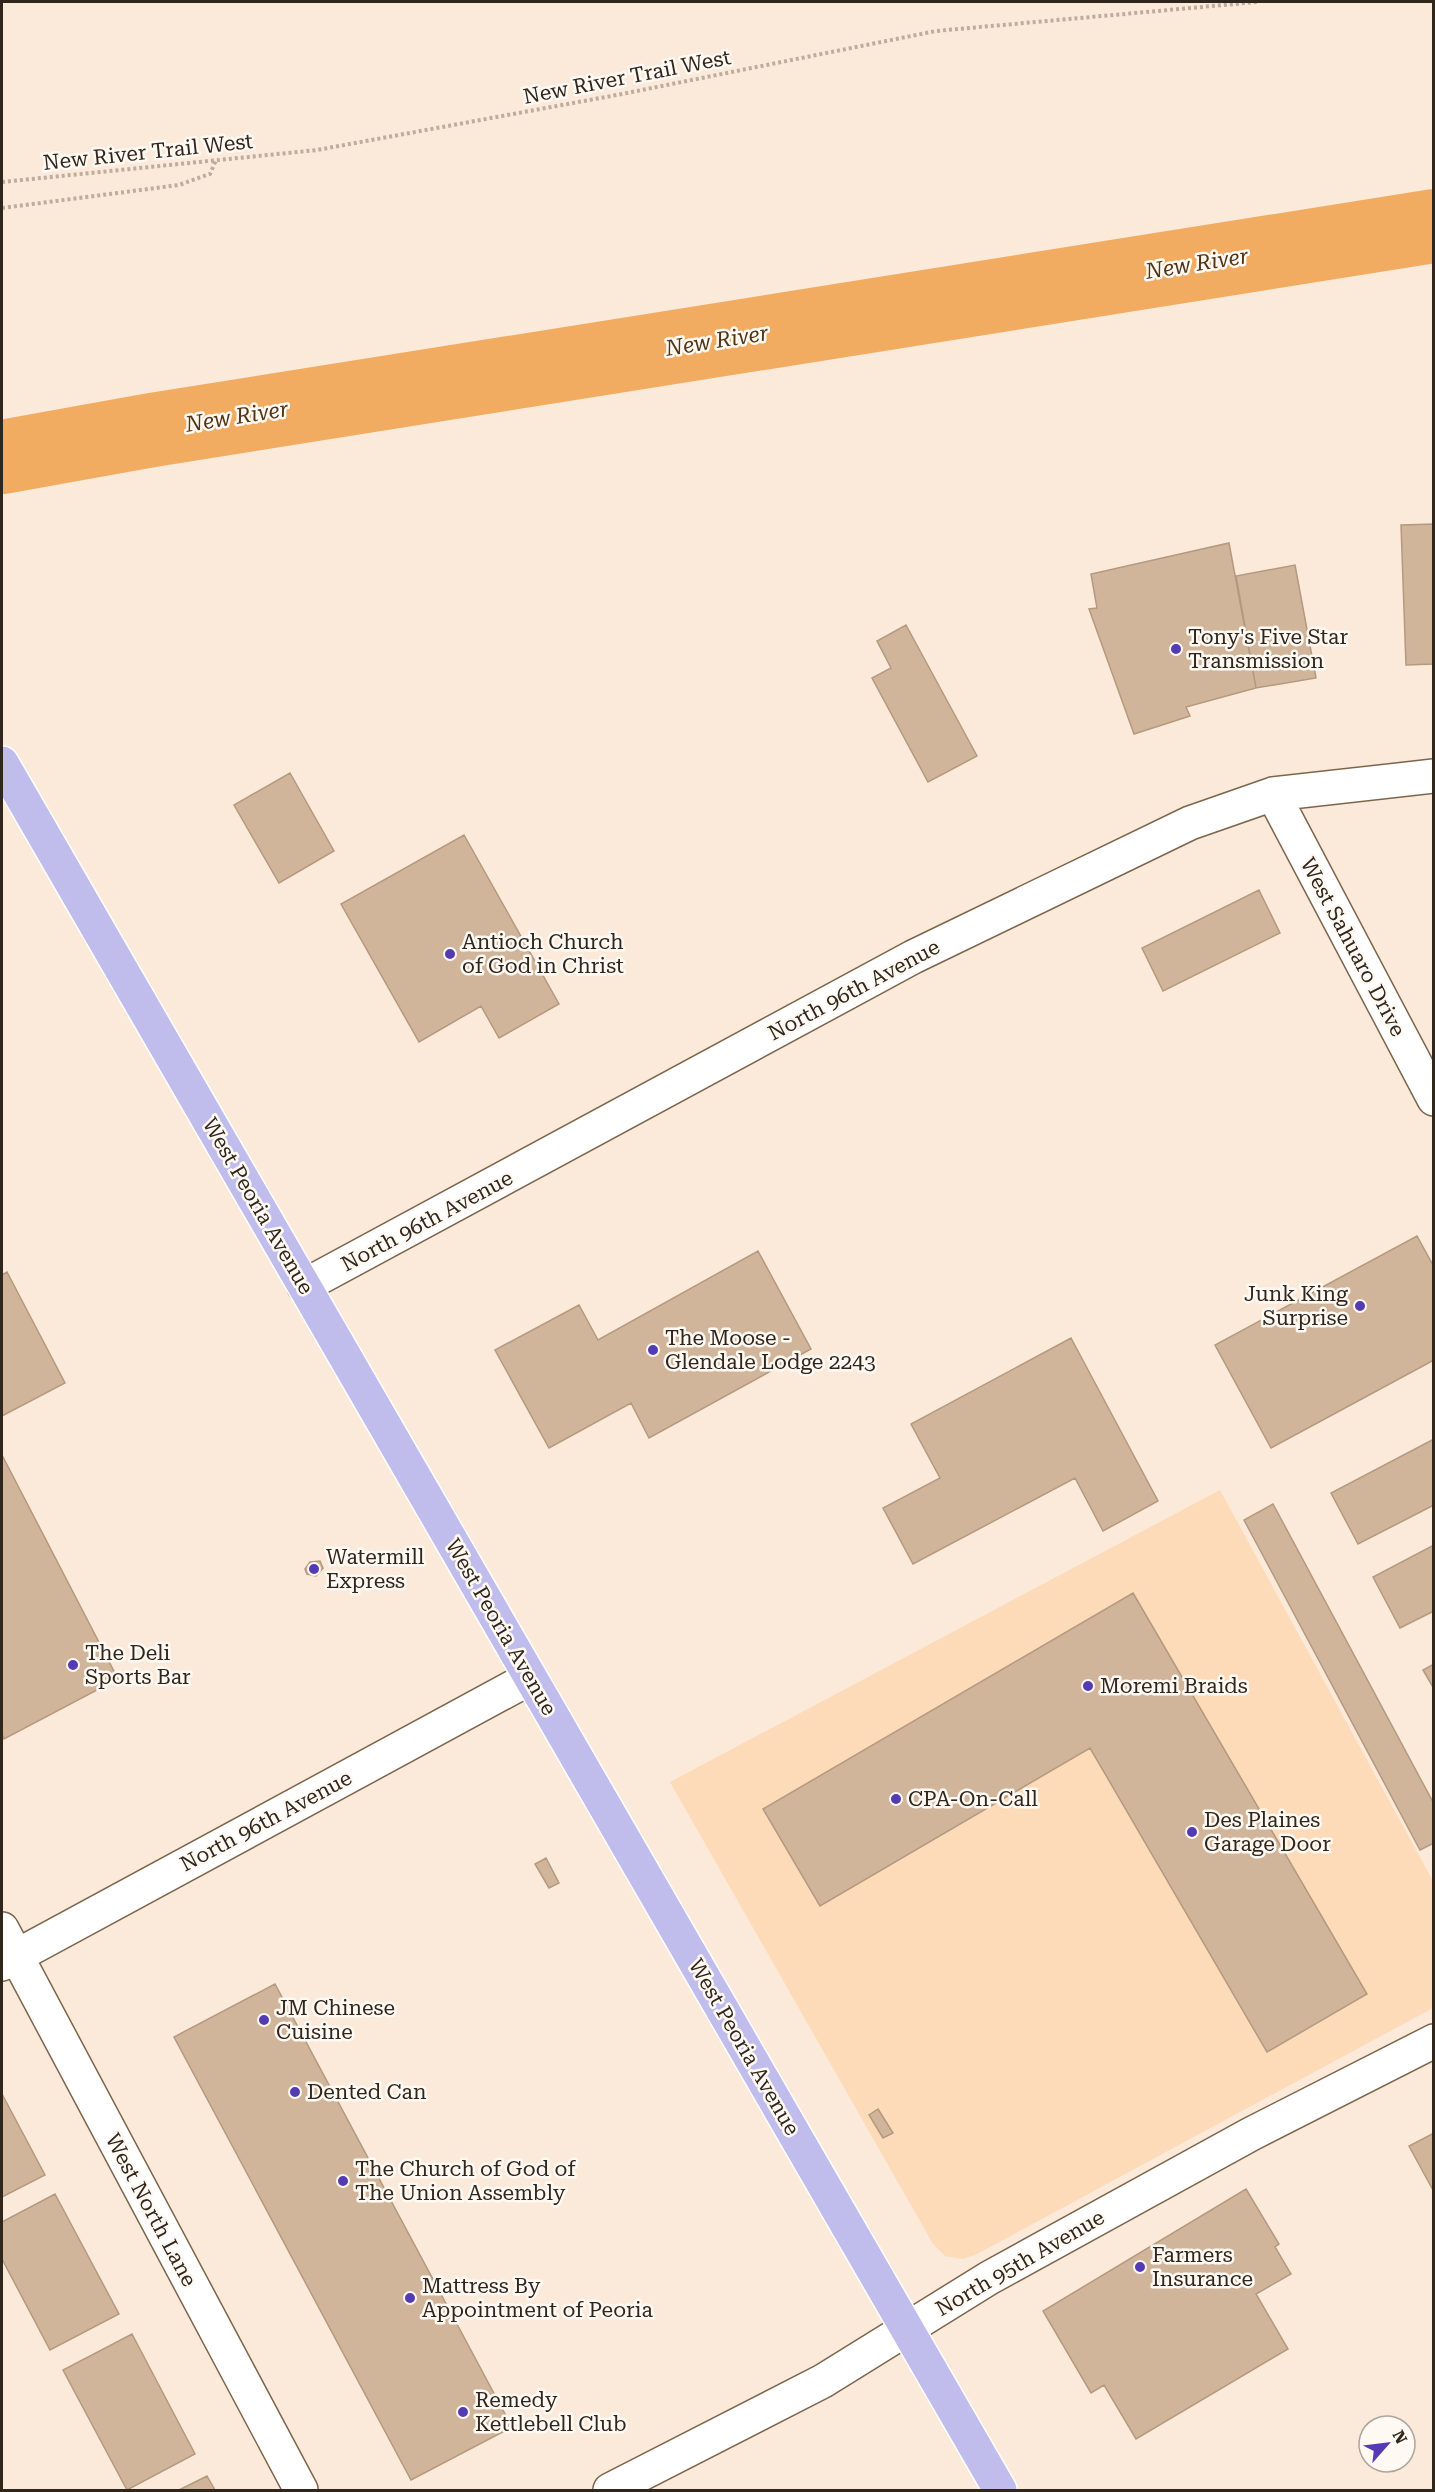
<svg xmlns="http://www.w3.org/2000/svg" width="1435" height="2492" viewBox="0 0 1435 2492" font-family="'Roboto Serif',serif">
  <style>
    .built { fill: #fddbb9 }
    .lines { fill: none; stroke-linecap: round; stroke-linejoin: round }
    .river { stroke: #f1ac61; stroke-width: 74 }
    .building { fill: #d0b59a; stroke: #b4997f; stroke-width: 1.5 }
    .minor-casing { stroke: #7d654c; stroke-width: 36 }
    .major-casing { stroke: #fff; stroke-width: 36 }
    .path { stroke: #bcad9e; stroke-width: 4; stroke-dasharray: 3 3; stroke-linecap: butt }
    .minor { stroke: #fff; stroke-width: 33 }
    .major { stroke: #c0bdec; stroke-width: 33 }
    .poi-dot { fill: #543bb3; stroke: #fff9f4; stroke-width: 2 }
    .labels { text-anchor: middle; stroke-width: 5; stroke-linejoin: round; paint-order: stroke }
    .street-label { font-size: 21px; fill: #30261b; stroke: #fff9f4 }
    .poi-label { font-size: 21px; fill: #30261b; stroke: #fff9f4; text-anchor: start }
    .water-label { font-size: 22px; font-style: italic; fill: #513415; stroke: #fff9f4 }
  </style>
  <rect width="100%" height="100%" fill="#fbead9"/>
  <path class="built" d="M1220 1490 1433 1881V2008L977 2254 963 2259 945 2256 933 2244 670 1782Z"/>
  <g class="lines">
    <path class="river" d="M2 457 152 430 1434 226"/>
  </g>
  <path class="building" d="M1434 524V664L1406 665 1401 525Z
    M1229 543 1256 688 1186 707 1190 716 1134 734 1089 609 1097 608 1091 574Z
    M1295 565 1316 678 1256 688 1236 576Z
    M906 625 977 756 928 782 872 678 891 668 877 641Z
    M290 773 334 851 279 883 234 805Z
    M464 835 559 1004 499 1038 481 1006 419 1042 341 904Z
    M1259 890 1280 933 1163 991 1142 948Z
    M1417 1236 1434 1267V1360L1271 1448 1215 1345Z
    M758 1251 811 1349 649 1438 631 1403 549 1448 495 1350 579 1305 598 1340Z
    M7 1272 65 1383 2 1416V1275Z
    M1071 1338 1158 1501 1103 1531 1075 1478 913 1564 883 1508 940 1478 911 1424Z
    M1434 1439V1505L1358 1544 1331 1493Z
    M2 1455 118 1679 4 1739 2 1734Z
    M1273 1504 1434 1804V1843L1420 1850 1244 1520Z
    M1434 1545V1611L1400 1628 1373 1577Z
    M320 1561 323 1568 316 1576 307 1574 305 1569 310 1562Z
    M1133 1593 1367 1994 1267 2052 1090 1748 820 1906 763 1809Z
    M1434 1664V1689L1423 1670Z
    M546 1858 559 1883 549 1888 535 1864Z
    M275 1984 512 2427 411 2480 174 2037Z
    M2 2094 45 2175 2 2197Z
    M878 2109 893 2133 883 2138 869 2115Z
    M1434 2133V2192L1409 2146Z
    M1246 2189 1279 2244 1275 2247 1291 2274 1256 2294 1288 2349 1136 2439 1104 2385 1091 2393 1043 2311Z
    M55 2194 119 2314 50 2350 2 2259V2222Z
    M132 2334 195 2454 127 2490 63 2370Z
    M207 2476 215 2490H179Z"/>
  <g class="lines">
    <g class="minor-casing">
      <path id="minor" d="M1273 794 1434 1099
        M304 1286 913 957 1190 823 1273 794 1434 776
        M2 1929 301 2490
        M2 1964 530 1678
        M610 2490 823 2381 989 2278 1251 2134 1434 2041"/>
    </g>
    <g class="major-casing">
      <path id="major" d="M2 763 1000 2490"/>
    </g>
    <path class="path" d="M2 182 317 150 622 94 936 31 1257 2
      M2 208 179 185 210 174 216 160"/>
    <use href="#minor" class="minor"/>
    <use href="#major" class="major"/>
  </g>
  <g class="poi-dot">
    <circle cx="1176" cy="649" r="6"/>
    <circle cx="450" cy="954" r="6"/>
    <circle cx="1360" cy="1306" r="6"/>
    <circle cx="653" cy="1350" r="6"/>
    <circle cx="314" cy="1569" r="6"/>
    <circle cx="73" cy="1665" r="6"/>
    <circle cx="1088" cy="1686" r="6"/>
    <circle cx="896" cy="1799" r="6"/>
    <circle cx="1192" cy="1832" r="6"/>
    <circle cx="264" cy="2020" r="6"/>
    <circle cx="295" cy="2092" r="6"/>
    <circle cx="343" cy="2181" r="6"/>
    <circle cx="1140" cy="2267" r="6"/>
    <circle cx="410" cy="2298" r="6"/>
    <circle cx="463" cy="2412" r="6"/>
  </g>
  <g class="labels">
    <g class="street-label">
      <text transform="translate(627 77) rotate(-11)" y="7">New River Trail West</text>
      <text transform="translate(148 152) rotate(-6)" y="7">New River Trail West</text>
      <text transform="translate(1353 947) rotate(62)" y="7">West Sahuaro Drive</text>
      <text transform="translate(854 990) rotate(-28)" y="7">North 96th Avenue</text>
      <text transform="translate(258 1206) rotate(60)" y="7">West Peoria Avenue</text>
      <text transform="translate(427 1221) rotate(-28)" y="7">North 96th Avenue</text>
      <text transform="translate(501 1627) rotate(60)" y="7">West Peoria Avenue</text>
      <text transform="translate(266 1821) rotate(-28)" y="7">North 96th Avenue</text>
      <text transform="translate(744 2047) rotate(60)" y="7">West Peoria Avenue</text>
      <text transform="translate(151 2210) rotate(62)" y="7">West North Lane</text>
      <text transform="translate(1020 2263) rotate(-30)" y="7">North 95th Avenue</text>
    </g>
    <g class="poi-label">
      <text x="1188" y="644">Tony's Five Star<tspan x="1188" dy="24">Transmission</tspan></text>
      <text x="462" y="949">Antioch Church<tspan x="462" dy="24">of God in Christ</tspan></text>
      <text x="1348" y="1301" text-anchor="end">Junk King<tspan x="1348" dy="24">Surprise</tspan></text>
      <text x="665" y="1345">The Moose -<tspan x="665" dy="24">Glendale Lodge 2243</tspan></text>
      <text x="326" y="1564">Watermill<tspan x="326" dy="24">Express</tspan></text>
      <text x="85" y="1660">The Deli<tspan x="85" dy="24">Sports Bar</tspan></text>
      <text x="1100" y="1693">Moremi Braids</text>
      <text x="908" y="1806">CPA-On-Call</text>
      <text x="1204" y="1827">Des Plaines<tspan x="1204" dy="24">Garage Door</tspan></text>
      <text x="276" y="2015">JM Chinese<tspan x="276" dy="24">Cuisine</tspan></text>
      <text x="307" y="2099">Dented Can</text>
      <text x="355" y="2176">The Church of God of<tspan x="355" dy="24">The Union Assembly</tspan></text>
      <text x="1152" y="2262">Farmers<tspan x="1152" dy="24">Insurance</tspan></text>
      <text x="422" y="2293">Mattress By<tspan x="422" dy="24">Appointment of Peoria</tspan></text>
      <text x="475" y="2407">Remedy<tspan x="475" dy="24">Kettlebell Club</tspan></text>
    </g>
    <g class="water-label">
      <text transform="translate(1197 263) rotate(-9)" y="8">New River</text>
      <text transform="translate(717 340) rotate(-9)" y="8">New River</text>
      <text transform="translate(237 416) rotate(-9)" y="8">New River</text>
    </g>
  </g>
  <rect width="1435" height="2492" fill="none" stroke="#30261b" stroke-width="6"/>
  <g transform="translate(1387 2444) rotate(62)"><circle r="28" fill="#fff9f4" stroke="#aca59d" stroke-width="1.5"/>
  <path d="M0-4.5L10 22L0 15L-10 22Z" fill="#543bb3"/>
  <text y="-9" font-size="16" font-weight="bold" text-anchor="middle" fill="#30261b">N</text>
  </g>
</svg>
